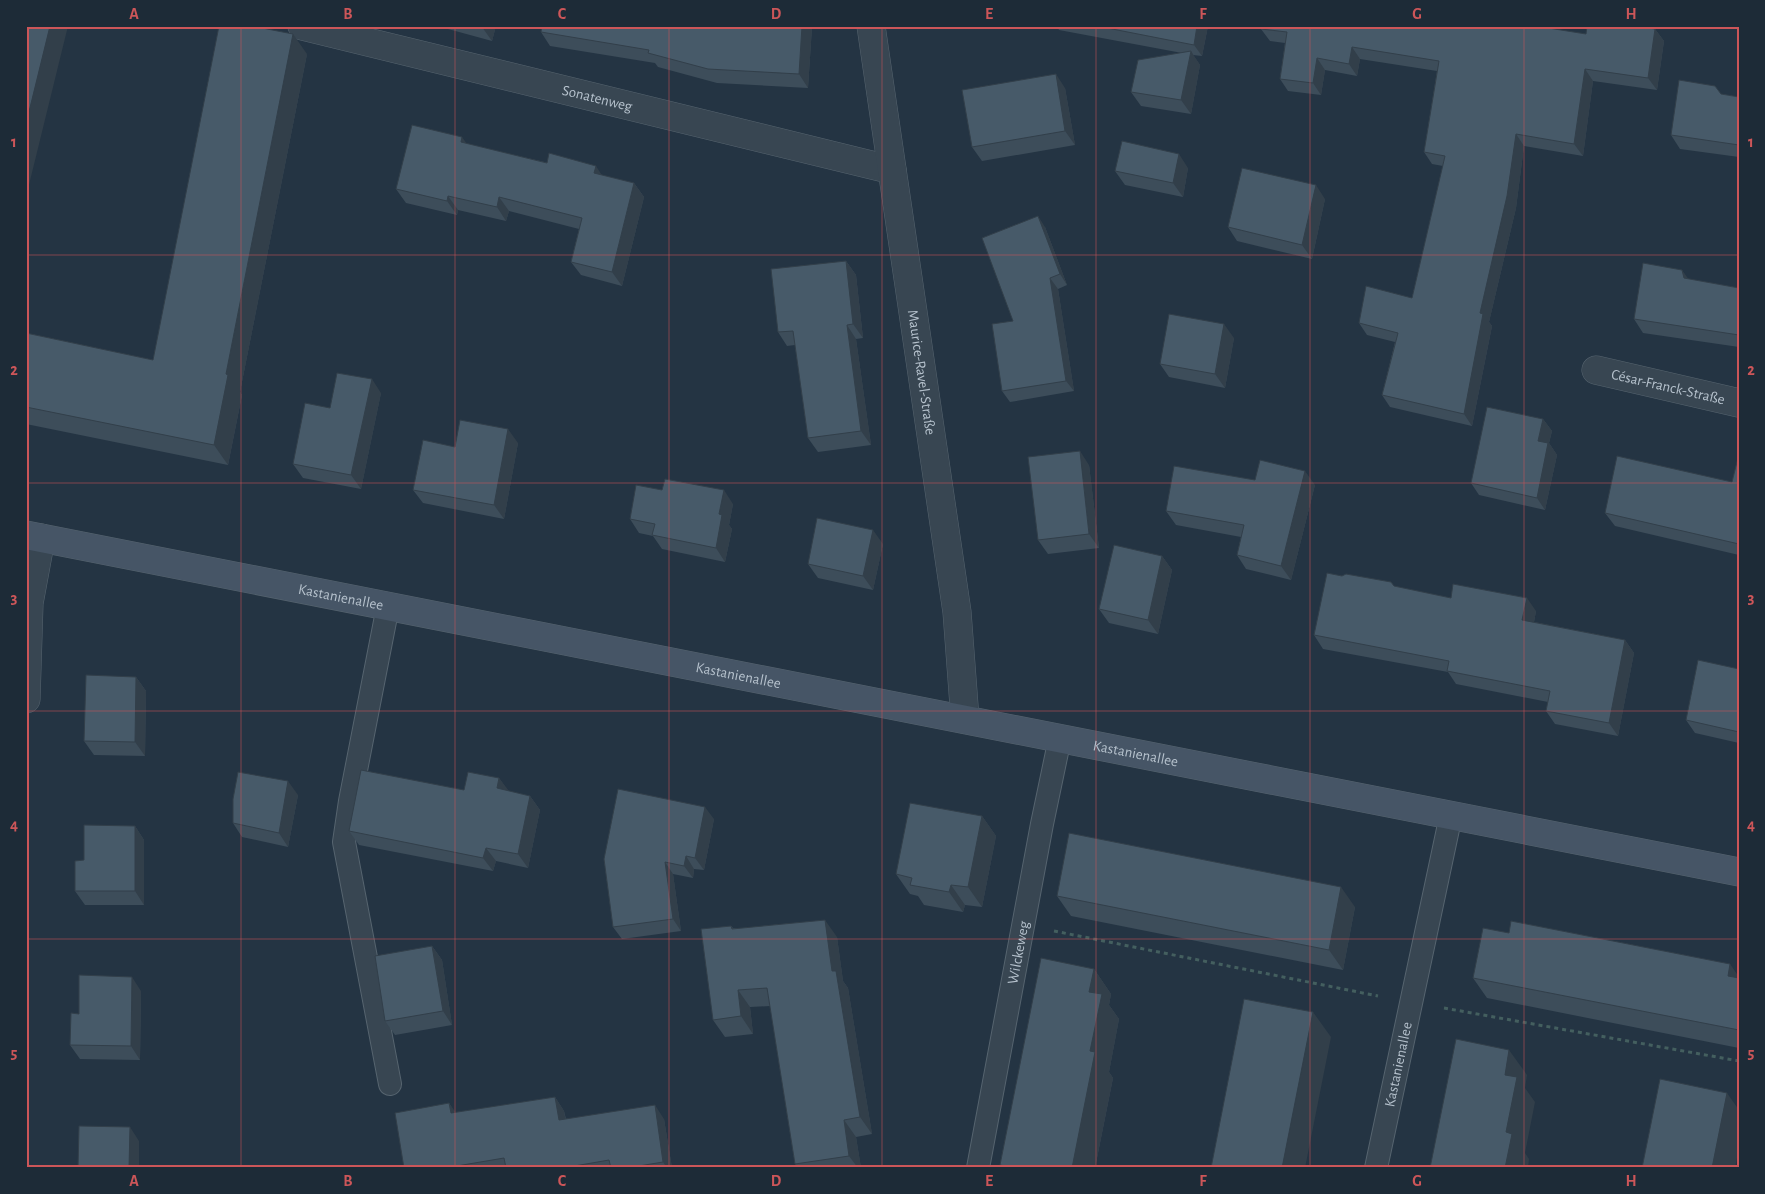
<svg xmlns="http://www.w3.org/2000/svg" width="1765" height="1194" viewBox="0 0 1765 1194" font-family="'Alegreya Sans',sans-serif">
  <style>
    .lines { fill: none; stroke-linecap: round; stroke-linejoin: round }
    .lane-casing { stroke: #56646f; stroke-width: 24 }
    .street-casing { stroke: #56646f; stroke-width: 29 }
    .secondary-casing { stroke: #56646f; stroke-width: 29 }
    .path { stroke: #445f5f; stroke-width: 3; stroke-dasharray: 4 4; stroke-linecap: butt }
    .lane { stroke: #384652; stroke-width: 22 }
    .street { stroke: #384652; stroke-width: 28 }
    .secondary { stroke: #465566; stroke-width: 28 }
    .wall { fill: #3d4d5a }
    .shaded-wall { fill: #323f4a }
    .building { fill: #475a69; stroke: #323f4a }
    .grid { fill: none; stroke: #cc5659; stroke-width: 1; stroke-opacity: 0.55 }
    .labels { text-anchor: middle; stroke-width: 5; stroke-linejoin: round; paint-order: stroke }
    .street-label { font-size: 15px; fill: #b5c1cc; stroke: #1d2b37 }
    .neatline { fill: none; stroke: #cc5659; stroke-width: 2 }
    .grid-label { font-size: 16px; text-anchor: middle; font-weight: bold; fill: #cc5659 }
  </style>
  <rect width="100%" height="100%" fill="#243443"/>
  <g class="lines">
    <g class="lane-casing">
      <g id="lane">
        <path d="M388 606 350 801 344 842 390 1084"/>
        <path id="s1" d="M978 1168 1042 824 1060 738"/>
        <path id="s2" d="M1376 1168 1451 815"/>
      </g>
    </g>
    <g class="street-casing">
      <g id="street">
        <path id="s3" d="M302 26 892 170"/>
        <path id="s4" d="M871 26 957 612 965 719"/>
        <path id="s5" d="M1596 370 1739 403"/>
        <path d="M26 699 29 603 41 538"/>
      </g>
    </g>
    <g class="secondary-casing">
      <g id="secondary">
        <path id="s6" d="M26 535 1739 872"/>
      </g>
    </g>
    <path class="path" d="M1054 931 1378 996
      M1444 1008 1739 1061"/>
    <use href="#lane" class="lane"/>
    <use href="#street" class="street"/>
    <use href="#secondary" class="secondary"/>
  </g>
  <path class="wall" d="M437 26H496L492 41Z
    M542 26H812V27L808 88 717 83 658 67 655 63 550 46 541 32Z
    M1057 26H1208L1202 56 1193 55 1200 65 1191 114 1141 106 1131 92 1182 53 1059 30Z
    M1261 29 1586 34 1655 29 1664 41 1657 90 1593 81 1583 156 1524 146 1516 208 1489 322 1492 326 1472 426 1390 407 1382 395 1395 342 1367 335 1359 323 1412 298 1443 166 1432 164 1424 152 1437 71 1360 59 1357 76 1325 70 1321 95 1288 91 1280 79 1285 43 1270 41Z
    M307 54 240 392 242 395 228 465 26 424V333L153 360Z
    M1065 88 1075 145 982 161 972 147Z
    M1721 94 1739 97V157L1680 149 1671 135Z
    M467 144 634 183 644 197 622 286 581 275 571 262 579 229 509 211 506 221 458 210 457 215 406 203 396 189Z
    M1188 168 1183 197 1125 185 1115 171Z
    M1325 199 1312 259 1237 241 1228 227Z
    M1045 227 1067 285 1058 289 1074 391 1010 402 1002 391Z
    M846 261 856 275 863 338 856 339 871 445 818 452 808 438 795 345 787 346 778 332Z
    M1688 279 1739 288V347L1643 333 1634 319Z
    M1234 338 1225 388 1169 377 1160 364Z
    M381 393 361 489 303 478 293 464 330 408Z
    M1543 419 1552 431 1549 443 1557 455 1545 510 1479 495 1471 483Z
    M518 443 504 519 423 503 413 490 455 447Z
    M1739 458V555L1615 526 1605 513 1732 482Z
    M1089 465 1099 548 1048 554 1038 540Z
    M1315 485 1291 580 1246 569 1237 555 1241 537 1176 525 1166 511Z
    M733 504 729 525 732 529 725 562 662 549 653 536 639 533 630 519Z
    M883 544 873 590 818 578 808 564Z
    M1162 556 1172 570 1158 634 1109 623 1099 609Z
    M1342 576 1451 598 1536 611 1534 622 1625 640 1634 653 1618 736 1555 724 1546 711 1548 702 1456 684 1448 672 1323 649 1314 635Z
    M1739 669V743L1695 733 1686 720Z
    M136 677 146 691 145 756 94 755 84 741Z
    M499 778 508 791 530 796 540 810 528 868 496 861 493 871 359 845 349 831Z
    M298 795 288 847 242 837 233 823Z
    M982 816 996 836 982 907 965 905 963 912 924 905 918 896 910 894 896 874Z
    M714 819 704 870 694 869 693 878 673 874 681 931 622 939 613 927 604 859Z
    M135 826 144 840V905H85L75 891 84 860Z
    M1057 896 1355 907 1343 970 1071 916Z
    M731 926 733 928 837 937 843 981 848 988 872 1134 856 1137 861 1168H798L795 1164 770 1006 750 1007 753 1034 725 1037 713 1020Z
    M432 946 442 960 452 1025 395 1035 385 1021Z
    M1094 969 1111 994 1109 1005 1119 1019 1109 1072 1113 1078 1095 1168H1002L1000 1165Z
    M1739 977V1048L1487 998 1473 978Z
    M141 991 140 1060 80 1059 70 1045 79 1014Z
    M555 1097 564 1111 566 1119H664L672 1168H404L449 1103 455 1113Z"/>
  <path class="shaded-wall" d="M50 26H68L26 197V124Z
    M483 26H496L492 41 482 27Z
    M802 26H812V27L808 88 799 74Z
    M1197 26H1208L1202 56 1194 45Z
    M1655 29 1664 41 1657 90 1648 78Z
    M293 34 307 54 240 392 242 395 228 465 214 445 226 374Z
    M1352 47 1360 59 1357 76 1349 64Z
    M1191 51 1200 65 1191 114 1181 100Z
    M1317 58 1325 70 1321 95 1313 83Z
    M1585 69 1593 81 1583 156 1574 144Z
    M1056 74 1065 88 1075 145 1065 131Z
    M1516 134 1524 146 1516 208 1489 322 1492 326 1472 426 1464 414 1480 313Z
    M462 137 472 151 461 142Z
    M1179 154 1188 168 1183 197 1173 183Z
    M596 166 605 180 594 173Z
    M634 183 644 197 622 286 612 272Z
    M1316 185 1325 199 1312 259 1302 245Z
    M448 196 458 210 457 215 447 201Z
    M499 197 509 211 506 221 497 207Z
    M1038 216 1045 227 1067 285 1060 274Z
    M846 261 856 275 863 338 853 324Z
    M1682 270 1692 284 1684 278Z
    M1050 278 1058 289 1074 391 1066 381Z
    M1224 324 1234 338 1225 388 1215 374Z
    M847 325 856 339 871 445 861 431Z
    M372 379 381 393 361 489 351 475Z
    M1543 419 1552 431 1549 443 1557 455 1545 510 1537 498 1538 441Z
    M508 429 518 443 504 519 494 505Z
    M1080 451 1089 465 1099 548 1089 534Z
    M1305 471 1315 485 1291 580 1281 566Z
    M724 490 733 504 729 525 732 529 725 562 716 548 719 514Z
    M873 530 883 544 873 590 863 576Z
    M1162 556 1172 570 1158 634 1148 620Z
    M1527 598 1536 611 1532 633 1522 620Z
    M1625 640 1634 653 1618 736 1609 723Z
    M136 677 146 691 145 756 135 742Z
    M499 778 509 791 497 788Z
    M288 781 298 795 288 847 279 833Z
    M530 796 540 810 528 868 518 854Z
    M705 807 714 819 704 870 695 858Z
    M982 816 996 836 982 907 968 887Z
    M135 826 144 840V905L135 891Z
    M486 848 496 861 493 871 483 858Z
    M686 856 694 869 693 878 684 866Z
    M665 862 673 874 681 931 673 919Z
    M951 885 965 905 963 912 949 892Z
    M1341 887 1355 907 1343 970 1329 950Z
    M825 920 837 937 843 981 848 988 872 1134 860 1117 832 971Z
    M432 946 442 960 452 1025 443 1011Z
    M1730 964 1739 977V992L1728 976Z
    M1094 969 1111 994 1109 1005 1119 1019 1109 1072 1113 1078 1095 1168H1072L1089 992Z
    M132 977 141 991 140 1060 131 1046Z
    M738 990 750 1007 753 1034 741 1016Z
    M1313 1012 1331 1037 1305 1168H1282Z
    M1509 1050 1527 1075 1525 1088 1535 1102 1525 1153 1529 1159 1528 1168H1505V1075Z
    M1727 1093 1739 1110V1148L1735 1168H1712Z
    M555 1097 564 1111 568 1134 559 1120Z
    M449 1103 459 1117 451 1113Z
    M655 1105 664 1119 672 1168H667L663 1162Z
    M844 1120 856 1137 861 1168H858L849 1156Z
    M130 1127 139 1141V1168H129Z"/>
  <path class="building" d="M26 26H50L26 124Z
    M219 26H252L293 34 226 374 228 375 214 445 26 407V333L153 360Z
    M542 26H802L799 74 708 69 648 53 649 50 541 32Z
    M1097 26H1197L1194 45Z
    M1262 26H1536L1586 34 1587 26H1637L1655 29 1648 78 1585 69 1574 144 1516 134 1507 196 1480 313 1483 314 1464 414 1382 395 1398 333 1359 323 1366 286 1412 298 1445 156 1424 152 1439 61 1352 47 1349 64 1317 58 1313 83 1280 79 1287 32 1261 29Z
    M1191 51 1181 100 1131 92 1138 60Z
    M1056 74 1065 131 972 147 962 90Z
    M1679 80 1715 86 1721 94 1739 97V145L1671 135Z
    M412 125 462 137 461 142 547 163 549 153 596 166 594 173 634 183 612 272 571 262 582 218 499 197 497 207 448 196 447 201 396 189Z
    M1122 141 1179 154 1173 183 1115 171Z
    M1242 168 1316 185 1302 245 1228 227Z
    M1038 216 1060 274 1050 278 1066 381 1002 391 992 324 1013 321 982 238Z
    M846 261 853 324 847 325 861 431 808 438 793 331 778 332 771 269Z
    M1643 263 1682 270 1684 278 1739 288V335L1634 319Z
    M1169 314 1224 324 1215 374 1160 364Z
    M337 373 372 379 351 475 293 464 305 403 330 408Z
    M1487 407 1543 419 1538 441 1548 443 1537 498 1471 483Z
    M460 420 508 429 494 505 413 490 423 440 455 447Z
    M1080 451 1089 534 1038 540 1028 457Z
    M1617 456 1732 482 1738 458H1739V544L1605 513Z
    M1260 460 1305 471 1281 566 1237 555 1244 525 1166 511 1174 466 1255 480Z
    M665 479 724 490 719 514 722 515 716 548 652 535 655 524 630 519 636 485 662 490Z
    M817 518 873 530 863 576 808 564Z
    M1114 545 1162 556 1148 620 1099 609Z
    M1327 573 1342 576 1346 574 1391 582 1394 586 1451 598 1453 584 1527 598 1522 620 1625 640 1609 723 1546 711 1550 691 1447 671 1449 661 1314 635Z
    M1698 660 1739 669V732L1686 720Z
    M86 675 136 677 135 742 84 741Z
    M361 770 464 790 468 772 499 778 497 788 530 796 518 854 486 848 483 858 349 831Z
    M238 772 288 781 279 833 233 823V799Z
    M618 789 705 807 695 858 686 856 684 866 665 862 673 919 613 927 604 859Z
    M910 803 982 816 968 887 951 885 949 892 910 885 912 878 896 874Z
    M84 825 135 826V891H75V861L84 860Z
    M1069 833 1341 887 1329 950 1057 896Z
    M825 920 832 971H836L860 1117 844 1120 849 1156 795 1164 767 988 738 990 741 1016 713 1020 701 929 731 926 732 929Z
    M1511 921 1730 964 1728 976 1739 978V1030L1473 978 1483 928 1509 933Z
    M432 946 443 1011 385 1021 375 956Z
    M1041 958 1094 969 1089 992 1102 994 1090 1051 1095 1052 1072 1168H1016L1000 1165Z
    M79 975 132 977 131 1046 70 1045 71 1013 79 1014Z
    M1244 999 1313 1012 1282 1168H1211Z
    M1456 1039 1509 1050 1505 1075 1517 1077 1506 1132 1512 1134 1505 1168H1430Z
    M1660 1079 1727 1093 1712 1168H1642Z
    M555 1097 559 1120 655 1105 663 1162 627 1168H611L609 1160 563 1168H506L504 1158 445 1168H404L395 1113 449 1103 451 1113Z
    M79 1126 130 1127 129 1168H78Z"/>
  <path class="grid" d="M241 26V1168M455 26V1168M669 26V1168M882 26V1168M1096 26V1168M1310 26V1168M1524 26V1168M26 255H1739M26 483H1739M26 711H1739M26 939H1739"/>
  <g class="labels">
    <g class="street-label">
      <text dy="5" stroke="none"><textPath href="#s3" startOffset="304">Sonatenweg</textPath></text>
      <text dy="5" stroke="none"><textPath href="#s4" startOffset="350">Maurice-Ravel-Straße</textPath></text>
      <text dy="5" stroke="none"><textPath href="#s5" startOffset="74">César-Franck-Straße</textPath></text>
      <text dy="5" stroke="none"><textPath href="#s6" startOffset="321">Kastanienallee</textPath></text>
      <text dy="5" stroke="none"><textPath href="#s6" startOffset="726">Kastanienallee</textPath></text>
      <text dy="5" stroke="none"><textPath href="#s6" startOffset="1131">Kastanienallee</textPath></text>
      <text dy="5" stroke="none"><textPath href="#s1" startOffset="219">Wilckeweg</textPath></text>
      <text dy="5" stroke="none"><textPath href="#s2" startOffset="106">Kastanienallee</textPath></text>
    </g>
  </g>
  <rect width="1765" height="1194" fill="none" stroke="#1d2b37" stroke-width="55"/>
  <rect x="28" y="28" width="1710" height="1138" class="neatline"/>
  <g class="grid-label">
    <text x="134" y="19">A</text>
    <text x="348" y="19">B</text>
    <text x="562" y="19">C</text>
    <text x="776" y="19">D</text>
    <text x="989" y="19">E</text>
    <text x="1203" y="19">F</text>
    <text x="1417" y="19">G</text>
    <text x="1631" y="19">H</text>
    <text x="14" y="147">1</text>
    <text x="1751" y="147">1</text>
    <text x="14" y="375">2</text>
    <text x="1751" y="375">2</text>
    <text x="14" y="603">3</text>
    <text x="1751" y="603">3</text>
    <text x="14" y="830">4</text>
    <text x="1751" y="830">4</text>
    <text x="14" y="1058">5</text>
    <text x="1751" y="1058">5</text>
    <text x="134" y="1186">A</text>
    <text x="348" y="1186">B</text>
    <text x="562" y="1186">C</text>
    <text x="776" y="1186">D</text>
    <text x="989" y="1186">E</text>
    <text x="1203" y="1186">F</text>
    <text x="1417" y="1186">G</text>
    <text x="1631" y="1186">H</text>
  </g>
</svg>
